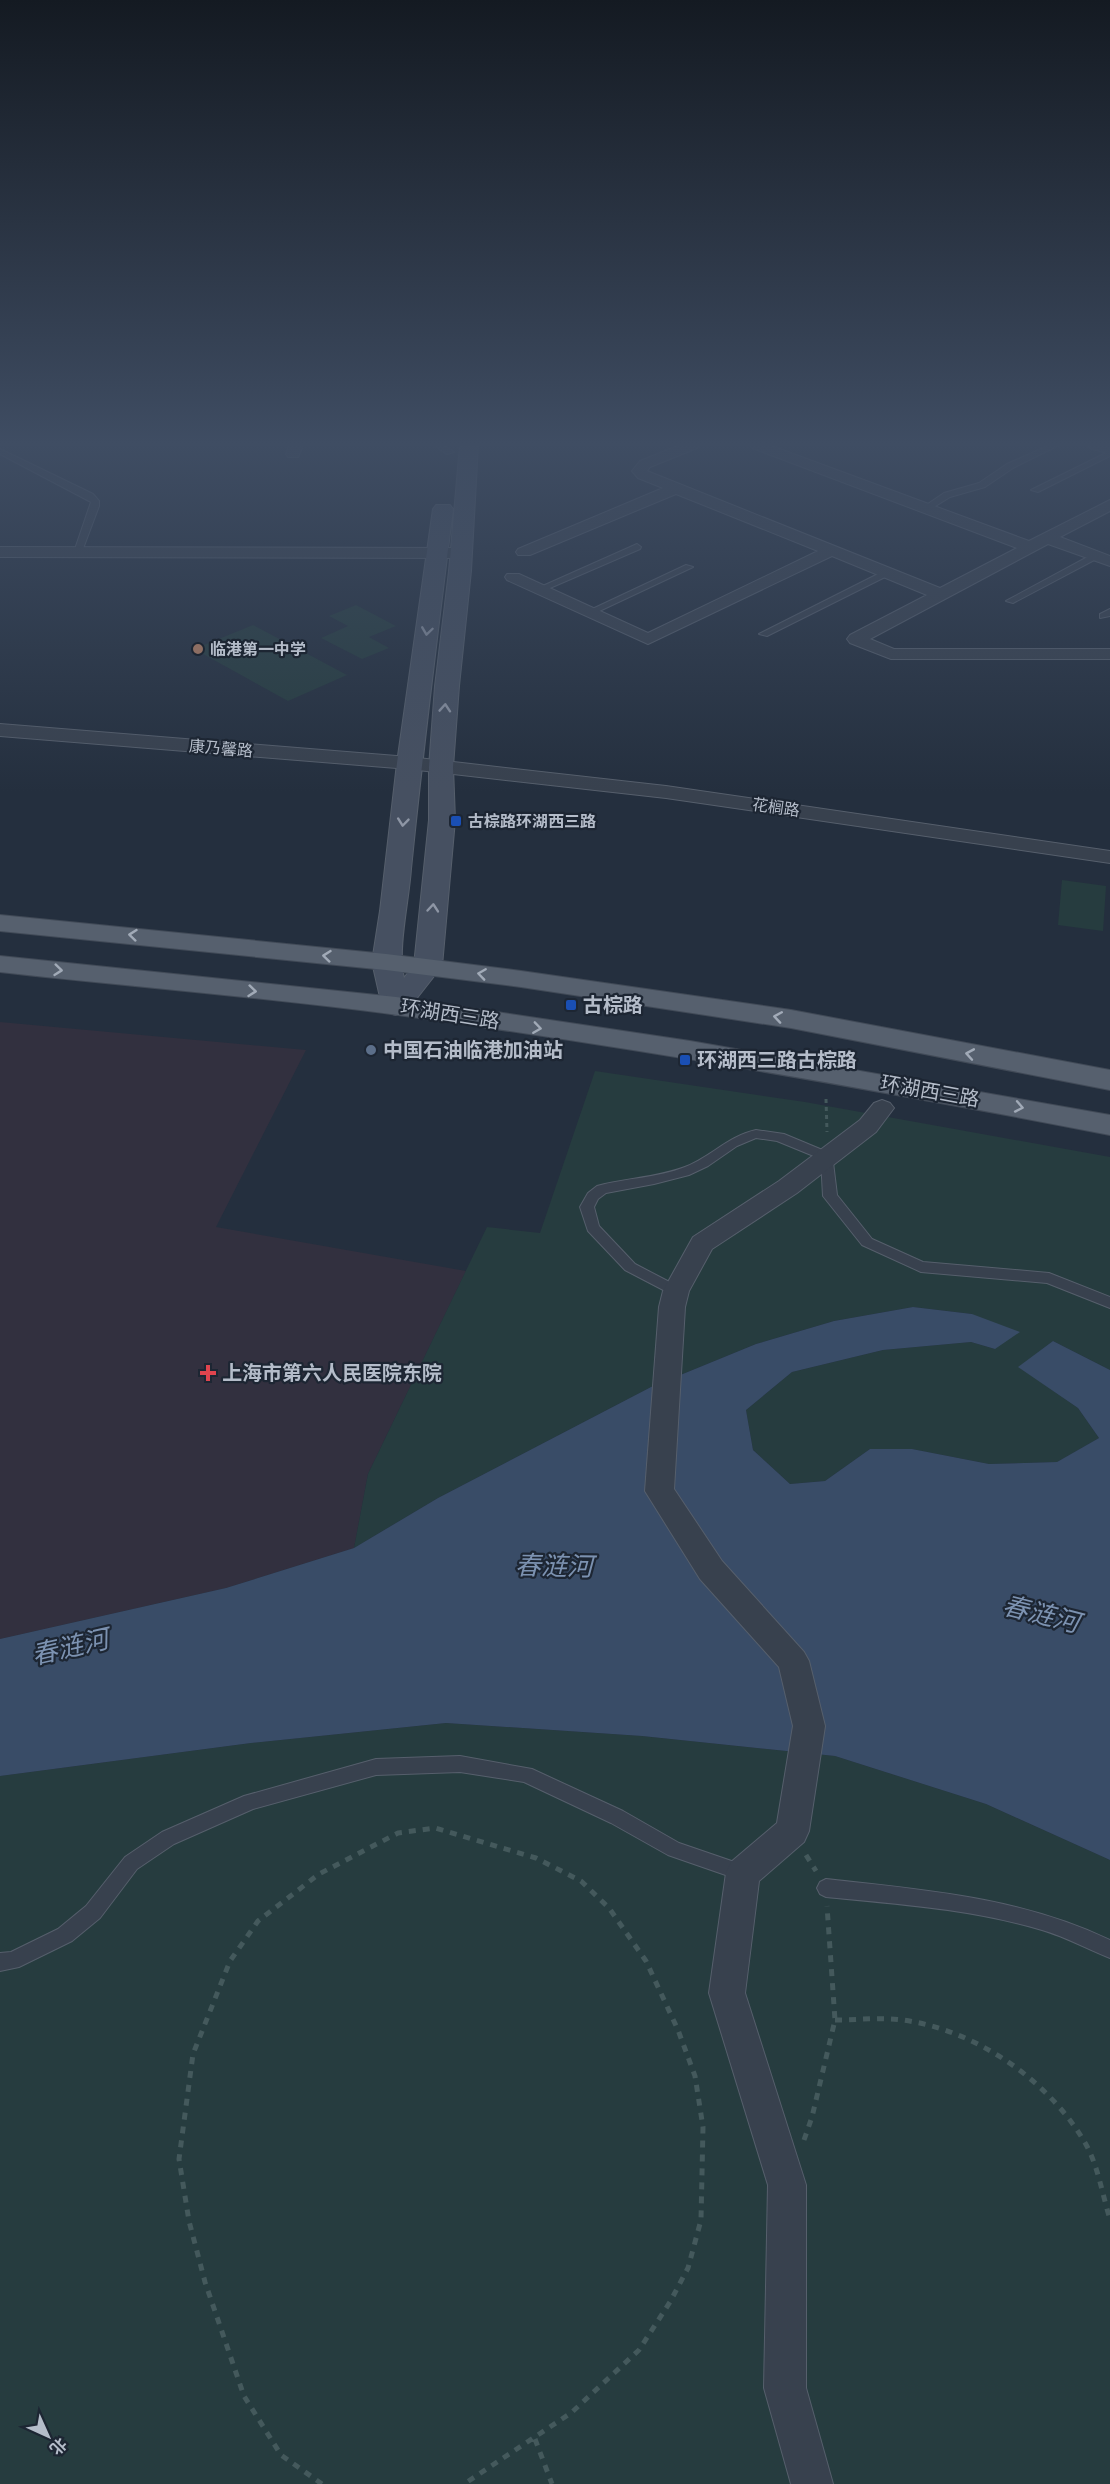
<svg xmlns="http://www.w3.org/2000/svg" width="1110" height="2484" viewBox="0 0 1110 2484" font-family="'Asap Condensed','Noto Sans SC',sans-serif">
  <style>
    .medical { fill: #32303f }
    .green { fill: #263c3f }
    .water { fill: #394c67 }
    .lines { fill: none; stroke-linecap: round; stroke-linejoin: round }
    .lane-casing { stroke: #565f6c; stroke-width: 2 }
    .street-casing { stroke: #565f6c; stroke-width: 2 }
    .secondary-casing { stroke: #565f6c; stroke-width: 2 }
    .primary-casing { stroke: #414a57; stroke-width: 2 }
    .path-far1 { stroke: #44595c; stroke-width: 3; stroke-dasharray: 4 4; stroke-linecap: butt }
    .path { stroke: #44595c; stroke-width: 5; stroke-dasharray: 7 7; stroke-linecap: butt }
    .lane { fill: #38414e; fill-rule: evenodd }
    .street { fill: #38414e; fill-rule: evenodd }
    .secondary { fill: #465061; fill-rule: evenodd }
    .primary { fill: #56606e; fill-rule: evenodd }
    .oneway { stroke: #8e96a5 }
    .oneway2 { stroke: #a1aab7 }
    .education-dot { fill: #8d6e63; stroke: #1d2633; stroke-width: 2 }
    .transit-dot { fill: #1a4fb4; stroke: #1d2633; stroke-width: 2 }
    .service-dot { fill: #5c6f8a; stroke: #1d2633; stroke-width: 2 }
    .health-dot { fill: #e0444e; stroke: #1d2633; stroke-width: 2 }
    .labels { text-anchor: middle; stroke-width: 4.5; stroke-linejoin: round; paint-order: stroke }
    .far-poi-label { font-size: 16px; font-weight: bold; fill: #b4bcc9; stroke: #1d2633; text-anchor: start }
    .far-street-label { font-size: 16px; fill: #b4bcc9; stroke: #1d2633 }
    .poi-label { font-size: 20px; font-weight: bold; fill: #b4bcc9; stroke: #1d2633; text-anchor: start }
    .street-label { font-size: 20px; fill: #b4bcc9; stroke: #1d2633 }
    .near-water-label { font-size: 26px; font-style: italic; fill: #7c92b1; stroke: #1d2633 }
  </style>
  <rect width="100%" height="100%" fill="#242f3e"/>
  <path class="medical" d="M0 1022 306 1050 216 1227 466 1271 368 1474 354 1548 226 1588 0 1639Z"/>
  <path class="green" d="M356 605 396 626 369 637 389 648 362 659 321 638 348 626 329 616Z
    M253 625 347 675 288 701 194 649Z
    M1062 880 1106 886 1103 931 1058 925Z
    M595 1071 805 1102 1110 1157V1370L1053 1341 1019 1367 1078 1408 1099 1438 1057 1462 989 1464 912 1449H870L825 1481 790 1484 753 1450 746 1410 792 1372 883 1350 971 1342 995 1349 972 1314 913 1307 834 1321 756 1344 651 1387 438 1498 354 1548 368 1474 487 1227 540 1233Z
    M446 1723 642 1736 835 1756 986 1804 1110 1860V2484H0V1776L251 1743Z"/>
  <path class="water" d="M913 1307 972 1314 1020 1332 995 1349 971 1342 883 1350 792 1372 746 1410 753 1450 790 1484 825 1481 870 1449H912L989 1464 1057 1462 1099 1438 1078 1408 1018 1367 1053 1341 1110 1370V1860L986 1804 835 1756 642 1736 446 1723 251 1743 0 1776V1639L226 1588 354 1548 438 1498 651 1387 756 1344 834 1321Z"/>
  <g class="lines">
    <g class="lane-casing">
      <path id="lane" d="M434 445H443L454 452 447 454Z
        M1050 445H1059L1013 468 985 487 950 497 929 510 922 508 944 493 979 483 1007 464Z
        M0 449 93 494 99 501V506L81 554 74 552 91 502 0 454Z
        M1110 451V456L1038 492 1031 490Z
        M637 544 641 547 640 549 543 591 536 589Z
        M1095 553 1098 554V558L1013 603 1006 601Z
        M686 565 693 567 593 614 586 612Z
        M886 570 889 571V575L767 636 759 634Z
        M1110 609V616L1100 618V614Z
        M756 1130 784 1134 832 1154 837 1195 872 1239 923 1262 1049 1273 1110 1297V1308L1047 1283 921 1272 862 1245 823 1196 821 1159 777 1141 756 1138 737 1146 708 1166 689 1175 654 1184 606 1193 598 1199 594 1207 599 1226 635 1264 681 1288 683 1291 681 1294H671L625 1270 588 1231 580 1207 588 1193 597 1186C626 1178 657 1178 685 1167 711 1157 728 1136 756 1130Z
        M460 1756 532 1769 623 1811 679 1843 749 1867 752 1873 749 1879 743 1881 668 1855 611 1823 524 1782 460 1772 376 1775 253 1809 174 1844 137 1869 100 1918 72 1941 19 1967 0 1971V1953L11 1952 58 1929 86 1906 125 1857 162 1832 244 1796 376 1759Z
        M826 1879C924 1890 1020 1897 1110 1940V1958C1087 1949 1066 1937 1042 1930 972 1909 898 1904 826 1897L820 1894 817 1888 820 1882Z"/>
    </g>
    <g class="street-casing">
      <path id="street" d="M289 445H303L298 457H288L286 454Z
        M680 445H699L697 448 650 467 647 471 940 588 1017 548 752 448 750 445H769L1029 541 1110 500V511L1060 537 1110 556V566L1048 544 870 639 894 649H1110V659H891L850 643 847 639 850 635 927 595 832 556 648 644 507 580 505 577 507 574H519L648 633 818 551 676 494 530 555H518L516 552 518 549 663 488 638 478 632 471 640 461Z
        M1088 445H1110V454L1090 448Z
        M0 547 461 548 469 553 461 558 0 557Z
        M0 724 409 757 666 786 1110 851V863L666 798 409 769 0 736Z
        M882 1100 890 1103 894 1108 876 1132 797 1193 712 1249 689 1291 685 1307 674 1489 722 1561 804 1652 809 1661 825 1726 809 1831 804 1842 759 1881 745 1993 806 2185V2388L833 2484H791L764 2388 768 2185 709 1993 726 1873 731 1862 777 1823 793 1726 779 1667 700 1579 645 1491 659 1307 663 1291 693 1237 779 1181 860 1120 874 1103Z"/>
    </g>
    <g class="secondary-casing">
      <path id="secondary" d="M460 445H478L471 571 459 686 453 767 455 820 442 966 406 1012 396 1015 386 1012 382 1006 372 962 380 911 397 763 433 509 436 505H450L453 509C438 629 423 749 411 869 409 900 397 950 404 978L414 965 429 820V767L435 686 449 571Z"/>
    </g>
    <g class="primary-casing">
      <path id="primary" d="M0 915 386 954 521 971 791 1010 1110 1070V1090L791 1028 521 987 386 970 0 931Z
        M0 956 396 997 690 1041 1110 1115V1135C874 1089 636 1048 398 1015 266 997 133 987 0 972Z"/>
    </g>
    <path class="path-far1" d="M826 1099 827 1132"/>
    <path class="path" d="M806 1855 816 1871
      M835 2020C858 2020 881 2017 903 2020 975 2030 1047 2079 1084 2141 1098 2164 1102 2194 1110 2219
      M804 2140 812 2117 835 2020 827 1906
      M535 2439 552 2484
      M322 2484 281 2455 244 2396 205 2282 189 2221 179 2159 193 2054 230 1961 258 1921 319 1874 398 1833 435 1828 536 1858 581 1881 609 1908 646 1961 678 2030 695 2076 703 2127 701 2220 688 2268 670 2302 639 2350 571 2413 464 2484"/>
    <use href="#lane" class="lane"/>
    <use href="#street" class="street"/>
    <use href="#secondary" class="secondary"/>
    <use href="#primary" class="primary"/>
  </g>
  <defs><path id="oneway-chevron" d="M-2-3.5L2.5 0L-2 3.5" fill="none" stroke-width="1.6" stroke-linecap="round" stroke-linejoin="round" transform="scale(1.5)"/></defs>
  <g class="oneway">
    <use href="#oneway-chevron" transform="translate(427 631) rotate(98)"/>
    <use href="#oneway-chevron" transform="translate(445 708) rotate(-86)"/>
    <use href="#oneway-chevron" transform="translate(403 822) rotate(96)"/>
    <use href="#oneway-chevron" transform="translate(433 908) rotate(-85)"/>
  </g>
  <g class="oneway2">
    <use href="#oneway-chevron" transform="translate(133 935) rotate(-174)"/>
    <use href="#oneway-chevron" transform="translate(327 956) rotate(-174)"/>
    <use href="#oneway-chevron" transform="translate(58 970) rotate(6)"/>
    <use href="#oneway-chevron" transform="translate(482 974) rotate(-172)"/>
    <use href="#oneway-chevron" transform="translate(252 991) rotate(6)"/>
    <use href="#oneway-chevron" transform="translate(778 1017) rotate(-171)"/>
    <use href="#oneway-chevron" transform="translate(537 1028) rotate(8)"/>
    <use href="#oneway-chevron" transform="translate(970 1054) rotate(-170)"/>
    <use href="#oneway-chevron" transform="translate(1019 1107) rotate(11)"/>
  </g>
  <linearGradient id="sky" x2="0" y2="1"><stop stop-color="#141a22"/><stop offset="0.56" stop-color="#3f4d63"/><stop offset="1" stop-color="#3f4d63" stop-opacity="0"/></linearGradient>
  <rect width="1110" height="792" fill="url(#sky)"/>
  <circle class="education-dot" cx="198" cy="649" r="6"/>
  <g class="transit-dot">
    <rect x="450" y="815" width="12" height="12" rx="3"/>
    <rect x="565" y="999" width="12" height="12" rx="3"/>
    <rect x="679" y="1054" width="12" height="12" rx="3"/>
  </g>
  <circle class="service-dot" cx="371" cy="1050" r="6"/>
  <path class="health-dot" d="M205 1364h6v6h6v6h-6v6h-6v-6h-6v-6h6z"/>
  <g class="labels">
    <g class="far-poi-label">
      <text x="210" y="655">临港第一中学</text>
      <text x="468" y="827">古棕路环湖西三路</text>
    </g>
    <g class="far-street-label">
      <text transform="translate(221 748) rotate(5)" y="6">康乃馨路</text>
      <text transform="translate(776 807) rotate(8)" y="6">花榈路</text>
    </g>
    <g class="poi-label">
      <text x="583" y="1012">古棕路</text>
      <text x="383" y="1057">中国石油临港加油站</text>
      <text x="697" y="1067">环湖西三路古棕路</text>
      <text x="222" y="1380">上海市第六人民医院东院</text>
    </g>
    <g class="street-label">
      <text transform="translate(450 1014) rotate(9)" y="7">环湖西三路</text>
      <text transform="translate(930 1091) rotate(10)" y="7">环湖西三路</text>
    </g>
    <g class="near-water-label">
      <text transform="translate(554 1566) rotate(1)" y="9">春涟河</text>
      <text transform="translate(1041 1614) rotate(14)" y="9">春涟河</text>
      <text transform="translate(70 1647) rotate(-13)" y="9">春涟河</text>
    </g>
  </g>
  <g transform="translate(48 2436) rotate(135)" stroke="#1d2633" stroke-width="4.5" paint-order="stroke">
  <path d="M0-4.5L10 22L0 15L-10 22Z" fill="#b4bcc9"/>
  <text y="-9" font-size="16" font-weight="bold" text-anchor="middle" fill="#b4bcc9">北</text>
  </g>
</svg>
